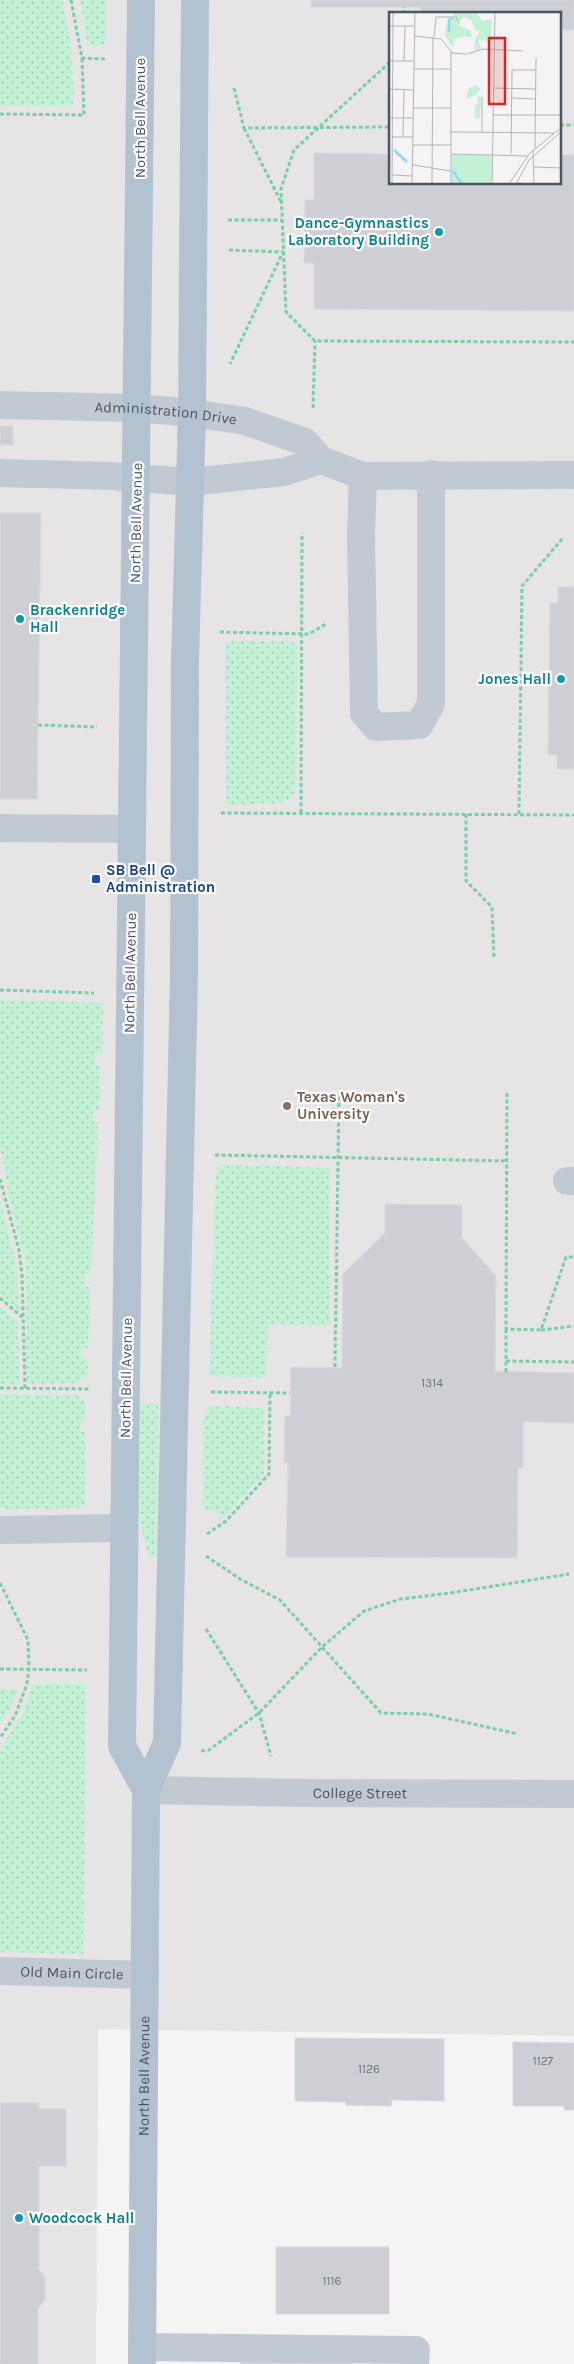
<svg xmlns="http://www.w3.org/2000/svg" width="574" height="2364" viewBox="0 0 574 2364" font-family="Karla,sans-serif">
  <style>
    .education { fill: #e6e4e5; fill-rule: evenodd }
    .grass { fill: url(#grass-dots) }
    .building { fill: #cdcfd5; stroke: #d7d9de }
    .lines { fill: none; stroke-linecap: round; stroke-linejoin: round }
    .path { stroke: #7ad0a6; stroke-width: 3; stroke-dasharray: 4 2.5; stroke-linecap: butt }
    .minor { stroke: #c1cad2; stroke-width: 28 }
    .major { stroke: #b3c2d1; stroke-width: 28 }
    .culture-dot { fill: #0f9aa8; stroke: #fff; stroke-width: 2 }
    .transit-dot { fill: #1a4fb4; stroke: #fff; stroke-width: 2 }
    .education-dot { fill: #8d6e63; stroke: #fff; stroke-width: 2 }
    .labels { text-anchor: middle; stroke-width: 4.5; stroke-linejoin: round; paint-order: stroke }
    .number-label { font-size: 12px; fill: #6b747e }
    .street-label { font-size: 15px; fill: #4a5661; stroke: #fff }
    .culture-label { font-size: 15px; font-weight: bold; fill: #0d838f; stroke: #fff; text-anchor: end }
    .transit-label { font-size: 15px; font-weight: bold; fill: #164399; stroke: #fff; text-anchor: start }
    .education-label { font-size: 15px; font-weight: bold; fill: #785e54; stroke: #fff; text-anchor: start }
    .inset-river { fill: none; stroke: #90daee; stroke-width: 2.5 }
    .inset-road { fill: none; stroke: #b1b4b9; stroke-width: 1 }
    .view { fill: #d62828; fill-opacity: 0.15; stroke: #d62828; stroke-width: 2.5 }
    .inset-edge { fill: none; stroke: #4a5661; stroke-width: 2.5 }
  </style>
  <defs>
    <pattern id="grass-dots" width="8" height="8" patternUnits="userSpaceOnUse" patternTransform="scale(1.25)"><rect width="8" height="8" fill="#c3f1d5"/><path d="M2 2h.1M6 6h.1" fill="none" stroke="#a0c6b0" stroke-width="1.8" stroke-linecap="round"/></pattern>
  </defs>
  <rect width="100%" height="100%" fill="#f5f3f3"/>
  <path class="education" d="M0 0H574V2036L98 2029 96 2364H0ZM390 14H560V184H390Z"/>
  <path class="grass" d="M0 0H62L72 50 73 107 0 106Z
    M80 0H106L105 45 88 47Z
    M225 641H291L297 645 296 790 295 795 282 803 226 805Z
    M0 1000 103 1003 102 1053H95V1065L100 1066 99 1109 93 1110V1122H98L91 1275H85L84 1287H90L88 1348 81 1347V1358L88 1359 87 1375 77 1383 27 1384 26 1262 11 1207 0 1146Z
    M219 1164 329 1168 330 1326 268 1324 266 1378 209 1376 216 1174Z
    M0 1201 16 1263 19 1311 0 1294Z
    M0 1306 18 1322 19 1385 0 1384Z
    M0 1394 77 1395 86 1403V1421H80V1432H86L85 1508 0 1509Z
    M133 1403H158L156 1558H149L131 1484Z
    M209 1406 263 1408 264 1474 220 1521 219 1511H203V1420Z
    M32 1684H86L83 1954 0 1952V1749L24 1712Z
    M0 1689H18L12 1704 0 1725Z"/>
  <path class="building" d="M311 0H574V30H560V14H421V7H311Z
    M314 153 390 154V184H560V155H574V311L314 309V263H304L305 200H314Z
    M0 426H13V445H0Z
    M0 513H41L37 799H0Z
    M558 587H574V769H557V755H548L550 603H558Z
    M385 1204 462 1205V1238L496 1276 495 1371 574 1373V1423L523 1422V1468H518L517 1558 286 1557 288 1463H284L285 1416H290L291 1367 342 1368 343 1274 385 1233Z
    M295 2038 444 2039V2101L392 2100 391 2106 346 2105V2102L295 2101Z
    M513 2042 574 2043V2110H564V2106H513Z
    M0 2103H39V2109H66V2166H39V2270L45 2277V2300L38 2308V2364H0Z
    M276 2247H389V2314H276Z
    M241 2358 352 2359V2364H241Z"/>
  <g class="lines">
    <path class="path" d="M71 0 82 58 105 59
      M404 14V7
      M390 62 294 150 281 189 286 312 315 341 574 342
      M234 88 244 128 390 127
      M0 114 84 115 82 58
      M560 125H574
      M244 128 281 202
      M228 220H282
      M229 250 283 252 230 364
      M313 408 315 341
      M220 632 309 634 326 624
      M38 725 97 727
      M221 813 574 815
      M301 813 302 533
      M466 814V881L492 907 494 959
      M519 814 522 586 563 538
      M0 990 94 993
      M507 1093 506 1329 541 1330 566 1257H574
      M215 1155 508 1161
      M0 1179 19 1250 22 1274 25 1389
      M0 1298 22 1317
      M506 1329V1372
      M541 1330 574 1326
      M506 1361 574 1362
      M335 1367 339 1094
      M0 1388 90 1389
      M211 1392 290 1393
      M207 1534 226 1521 269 1474 270 1393
      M206 1556 240 1579 280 1600 381 1713 428 1714 518 1734
      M0 1583 28 1640 29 1669 27 1684 15 1716 0 1738
      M206 1629 259 1713 271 1756
      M0 1669 87 1670
      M201 1751 209 1750 259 1713 322 1647 364 1611 401 1599 450 1593 569 1574"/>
    <g class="minor">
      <path id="s1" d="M0 405 138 408 192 413 245 421 305 442 321 460 363 476 574 475"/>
      <path d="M0 473 111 476 191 482 284 472 321 460"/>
      <path d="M363 476 361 534 364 713 376 727 419 725 431 704V474"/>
      <path d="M0 828 132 829"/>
      <path d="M567 1181H574"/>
      <path d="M0 1530 124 1528"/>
      <path id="s2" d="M146 1790 305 1793 574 1794"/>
      <path id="s3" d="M0 1971 145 1975"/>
      <path d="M142 2347 416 2350 415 2364"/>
    </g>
    <g class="major">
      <path d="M141 0 122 1746 146 1790"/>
      <path id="s4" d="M142 2364 146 1790 167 1743 184 975 185 661 192 413 195 0"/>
    </g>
  </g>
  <g class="culture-dot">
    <circle cx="439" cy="232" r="5"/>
    <circle cx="20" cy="619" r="5"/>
    <circle cx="561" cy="679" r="5"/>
    <circle cx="19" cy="2218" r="5"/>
  </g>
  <rect class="transit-dot" x="91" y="874" width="10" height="10" rx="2.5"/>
  <circle class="education-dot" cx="287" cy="1106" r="5"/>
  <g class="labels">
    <g class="number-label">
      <text x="432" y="1387">1314</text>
      <text x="543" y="2065">1127</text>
      <text x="369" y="2073">1126</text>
      <text x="332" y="2285">1116</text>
    </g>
    <g class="street-label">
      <text transform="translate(140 118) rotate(-90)" y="5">North Bell Avenue</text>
      <text dy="5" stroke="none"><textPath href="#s1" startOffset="166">Administration Drive</textPath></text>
      <text transform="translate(136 523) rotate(-89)" y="5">North Bell Avenue</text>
      <text transform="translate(130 973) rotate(-89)" y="5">North Bell Avenue</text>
      <text transform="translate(126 1378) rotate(-89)" y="5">North Bell Avenue</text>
      <text dy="5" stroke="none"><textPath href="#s2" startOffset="214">College Street</textPath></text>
      <text dy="5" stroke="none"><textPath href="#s3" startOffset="72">Old Main Circle</textPath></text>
      <text dy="5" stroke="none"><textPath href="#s4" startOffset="288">North Bell Avenue</textPath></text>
    </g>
    <g class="culture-label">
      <text x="429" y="228">Dance-Gymnastics<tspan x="429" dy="17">Laboratory Building</tspan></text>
      <text x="30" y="615" text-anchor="start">Brackenridge<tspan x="30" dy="17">Hall</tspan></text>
      <text x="551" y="684">Jones Hall</text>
      <text x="29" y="2223" text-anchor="start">Woodcock Hall</text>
    </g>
    <g class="transit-label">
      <text x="106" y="875">SB Bell @<tspan x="106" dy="17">Administration</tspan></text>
    </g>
    <g class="education-label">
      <text x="297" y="1102">Texas Woman's<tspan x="297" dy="17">University</tspan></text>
    </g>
  </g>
  <g transform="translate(389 12)">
    <rect width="172" height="172" fill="#f5f3f3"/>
    <path d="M63 0H87L93 9 103 7 102 29 89 28 92 36 86 39V28L91 19H87L82 8 75 5 70 10ZM59 6H67L69 13 81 18 83 25H77L75 22 74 25 65 27 66 34H62L56 23ZM86 73 92 77 87 81 88 87 89 83 92 86 91 106H86V93L89 92 87 83 77 87 80 76ZM63 143H103L102 172H63Z" fill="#c3f1d5"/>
    <path class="inset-river" d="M60 20V8L64 6M5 138 18 150M64 159 73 172"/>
    <path class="inset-road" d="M0 14H25M26 24 52 27 62 39V172M45 25 47 5H67L70 12M94 37 134 39M62 41 77 42M78 42 94 37M0 49H25M15 49 16 14M25 57H62M105 76 146 77M0 77 24 78M123 86 146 87M25 96H61M104 103H173M0 106H24M61 120 165 121M93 120V85M3 125H24M14 125 15 77M24 133H61M146 136 147 46M144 138 145 172M62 142 138 144M122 142 123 58H147M24 153 62 159M145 155 173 156M3 163 23 164M3 172 4 0M23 172 26 0M43 172 44 25M103 172 106 0M120 172 141 141 173 115M127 172 140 148 173 119"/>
    <path class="view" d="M100 26H116V92H100Z"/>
    <rect width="172" height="172" class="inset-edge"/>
  </g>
</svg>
